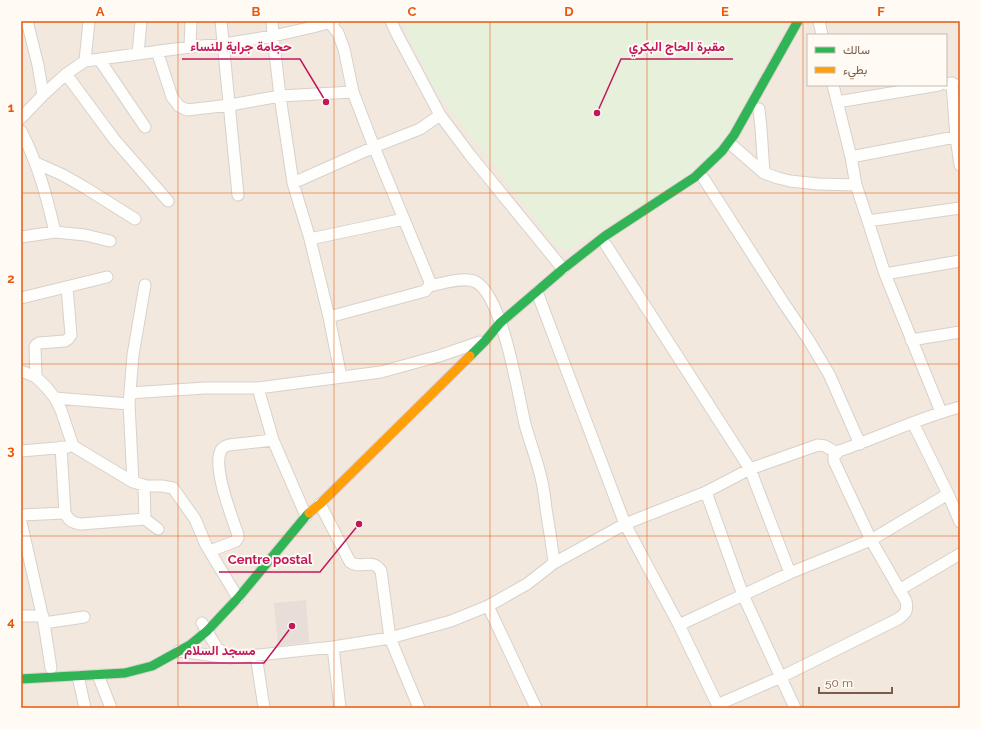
<svg xmlns="http://www.w3.org/2000/svg" width="981" height="729" viewBox="0 0 981 729" font-family="Raleway,Vazirmatn,sans-serif">
  <style>
    .residential { fill: #f2e8de; fill-rule: evenodd }
    .green { fill: #e7f0db }
    .building { fill: #e6ded7 }
    .lines { fill: none; stroke-linecap: round; stroke-linejoin: round }
    .lane-casing { stroke: #d7d1cb; stroke-width: 8 }
    .street-casing { stroke: #d7d1cb; stroke-width: 13 }
    .fast-casing { stroke: #dad1cc; stroke-width: 11 }
    .slow-casing { stroke: #dad1cc; stroke-width: 11 }
    .lane { stroke: #fefefd; stroke-width: 5.5 }
    .street { stroke: #fefefd; stroke-width: 11 }
    .fast { stroke: #30b455; stroke-width: 9 }
    .slow { stroke: #ff9f0a; stroke-width: 9 }
    .grid { fill: none; stroke: #e8590c; stroke-width: 1; stroke-opacity: 0.55 }
    .leader { fill: none; stroke: #c2185b; stroke-width: 1.5 }
    .callout-dot { fill: #c2185b; stroke: #fffaf3; stroke-width: 1.5 }
    .callout-label { font-size: 13px; text-anchor: middle; font-weight: bold; fill: #c2185b; stroke: #fffaf3; stroke-width: 4; stroke-linejoin: round; paint-order: stroke }
    .neatline { fill: none; stroke: #e8590c; stroke-width: 1.5 }
    .grid-label { font-size: 13px; text-anchor: middle; font-weight: bold; fill: #e8590c }
  </style>
  <rect width="100%" height="100%" fill="#f9f5f0"/>
  <path class="residential" d="M21 21H960V708H21ZM808 35H946V85H808Z"/>
  <path class="green" d="M404 21H787L728 137 699 168 569 250H559L435 90 406 32Z"/>
  <path class="building" d="M306 600 309 642 278 646 274 603Z"/>
  <g class="lines">
    <g class="lane-casing">
      <path id="lane" d="M952 83 960 82"/>
    </g>
    <g class="street-casing">
      <path id="street" d="M27 21 38 65 43 95
        M221 21 238 195
        M272 21 273 36 280 96 293 183 310 239 329 317 341 377
        M391 21 396 32 440 115 470 155 563 269
        M819 21 822 35
        M190 47 191 21
        M157 51 172 97 179 106 187 110 230 105 280 96 353 92
        M138 54 141 21
        M99 59 145 127
        M85 61 89 21
        M66 74 114 139 168 201
        M946 84 952 83 956 137 960 165
        M833 85 851 157 856 185 868 221 885 274 941 412
        M837 102 939 85
        M759 109 761 128 764 173
        M21 118 43 95 66 74 85 61 190 47 224 44 273 36 313 27 334 21
        M21 131C38 163 47 198 55 232
        M734 147 764 173 778 178 790 181 818 184 856 185
        M851 157 960 136
        M36 163 63 175 84 187 135 219
        M704 179 783 302 808 339 829 374 860 444
        M293 183 374 147 420 129 440 115
        M868 221 960 208
        M21 237 55 232 85 235 110 241
        M310 239 404 219
        M606 245 750 469 790 573
        M885 274 960 261
        M429 286C441 284 464 276 476 282 503 297 518 394 525 424 530 443 538 462 542 482 544 491 545 500 546 509 549 527 552 545 554 563
        M537 292 625 524 679 625 719 708
        M21 298 107 277
        M329 317 425 291 429 286 430 282 374 147 353 92 344 49 338 33 330 23V21
        M911 340 960 332
        M21 371 36 377 47 388 55 398 61 410 73 446 133 482 147 486H162L173 488 195 519 206 545 238 598
        M36 377 35 347 36 345 39 343 65 341 68 339 71 335 67 287
        M258 388 273 440 306 516
        M130 393 205 388H258L381 372 439 356 480 342
        M55 398 129 404
        M913 423 948 494 960 522
        M61 447 65 513
        M21 451 68 447
        M133 482 129 404 133 355 145 285
        M706 492 743 595 795 708
        M320 504 350 562C361 570 372 557 381 571L390 638 419 708
        M21 515 65 513C69 521 73 523 81 524L145 519 144 485
        M145 519 158 529
        M21 522 44 623 51 668
        M210 551 236 541 238 538V535C232 517 212 467 221 450 223 447 225 446 229 445L273 440
        M899 590 960 554
        M488 606 536 708
        M21 616H43
        M44 623 84 617
        M202 623 217 648 229 657
        M679 625 790 573 871 540 948 494
        M333 647 340 708
        M179 651 230 658 333 647 390 638 451 621 488 606 527 584 554 563 625 524 706 492 750 469 818 445 825 446 837 453
        M256 655 264 708
        M98 675 111 708
        M78 676 85 708
        M717 705 781 677 898 619C906 613 908 611 906 601L871 540 834 461V456L839 451C880 437 918 418 960 407"/>
    </g>
    <g class="fast-casing">
      <path id="fast" d="M470 356 485 341 500 323 563 269 605 236 695 177 722 151 734 135 798 21
        M21 679 125 673 152 666 190 645 207 631 238 598 306 516 309 513"/>
    </g>
    <g class="slow-casing">
      <path id="slow" d="M309 513 320 504 470 356"/>
    </g>
    <use href="#lane" class="lane"/>
    <use href="#street" class="street"/>
    <use href="#fast" class="fast"/>
    <use href="#slow" class="slow"/>
  </g>
  <path class="grid" d="M178 21V708M334 21V708M490 21V708M647 21V708M803 21V708M21 193H960M21 364H960M21 536H960"/>
  <path class="leader" d="M326 102L300 59H182M597 113L621 59H733M359 524L320 572H219M292 626L264 663H177"/>
  <g class="callout-dot">
    <circle cx="326" cy="102" r="4"/>
    <circle cx="597" cy="113" r="4"/>
    <circle cx="359" cy="524" r="4"/>
    <circle cx="292" cy="626" r="4"/>
  </g>
  <g class="callout-label">
    <text x="241" y="51">حجامة جراية للنساء</text>
    <text x="677" y="51">مقبرة الحاج البكري</text>
    <text x="270" y="564">Centre postal</text>
    <text x="220" y="655">مسجد السلام</text>
  </g>
  <rect width="981" height="729" fill="none" stroke="#fffaf3" stroke-width="44"/>
  <rect x="807" y="34" width="140" height="52" fill="#fffaf3" stroke="#cabbb1"/>
  <rect x="815" y="47" width="20" height="6" fill="#30b455" stroke="#cabbb1"/>
  <text x="843" y="54" font-size="12" fill="#7a5c4d">سالك</text>
  <rect x="815" y="67" width="20" height="6" fill="#ff9f0a" stroke="#cabbb1"/>
  <text x="843" y="74" font-size="12" fill="#7a5c4d">بطيء</text>
  <path d="M819 687v6h73v-6" fill="none" stroke="#7a5c4d" stroke-width="2"/>
  <text x="825" y="687" font-size="12" fill="#7a5c4d" stroke="#fffaf3" stroke-width="3" paint-order="stroke">50 m</text>
  <rect x="22" y="22" width="937" height="685" class="neatline"/>
  <g class="grid-label">
    <text x="100" y="16">A</text>
    <text x="256" y="16">B</text>
    <text x="412" y="16">C</text>
    <text x="569" y="16">D</text>
    <text x="725" y="16">E</text>
    <text x="881" y="16">F</text>
    <text x="11" y="112">1</text>
    <text x="11" y="283">2</text>
    <text x="11" y="455">3</text>
    <text x="11" y="626">4</text>
  </g>
</svg>
